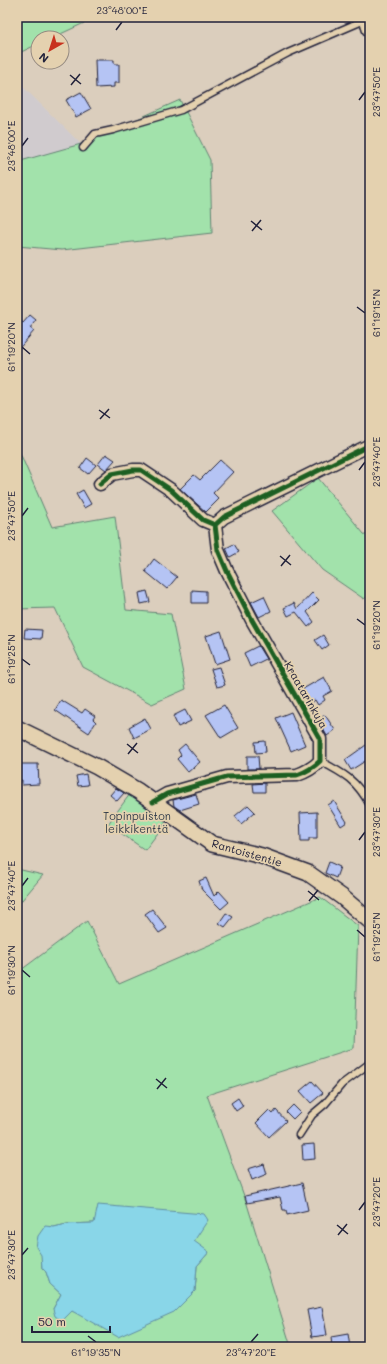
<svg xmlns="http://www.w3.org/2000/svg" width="387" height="1364" viewBox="0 0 387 1364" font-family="Mali,sans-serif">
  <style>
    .built { fill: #d0cbce }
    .green { fill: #a2e2ab; stroke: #628273; fill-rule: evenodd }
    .water { fill: #89d6e8; stroke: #608ea3 }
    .building { fill: #b5c4f4; stroke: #22223b }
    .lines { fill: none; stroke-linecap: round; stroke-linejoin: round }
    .service-casing { stroke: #22223b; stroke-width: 9 }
    .minor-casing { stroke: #22223b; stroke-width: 15 }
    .tertiary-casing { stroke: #22223b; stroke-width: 18 }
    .service { stroke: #e4d1af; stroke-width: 6 }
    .minor { stroke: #e4d1af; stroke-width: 12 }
    .tertiary { stroke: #e4d1af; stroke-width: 15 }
    .cycleway-casing { stroke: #e4d1af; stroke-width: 8 }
    .cycleway { stroke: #1b5e20; stroke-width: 5 }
    .ticks { fill: none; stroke: #22223b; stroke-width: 1.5 }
    .labels { text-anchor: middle; stroke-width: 3.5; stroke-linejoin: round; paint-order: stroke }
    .street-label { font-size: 11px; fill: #22223b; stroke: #e4d1af }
    .park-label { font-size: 11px; fill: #353f4c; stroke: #e4d1af }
    .neatline { fill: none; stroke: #22223b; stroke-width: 1.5 }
    .ticks-label { font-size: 10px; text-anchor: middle; fill: #22223b }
  </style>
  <rect width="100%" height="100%" fill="#dbcebd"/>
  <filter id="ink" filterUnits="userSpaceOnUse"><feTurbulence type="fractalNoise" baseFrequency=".025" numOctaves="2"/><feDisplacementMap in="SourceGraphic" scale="8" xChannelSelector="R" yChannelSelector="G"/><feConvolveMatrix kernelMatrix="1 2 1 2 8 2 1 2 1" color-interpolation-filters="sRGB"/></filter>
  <g filter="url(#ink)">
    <path class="built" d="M17 81 81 144 17 162Z"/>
    <path class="green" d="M17 17H97L52 38H38V44L17 54Z
      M180 100 210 160 212 233 62 250 17 246V162L81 144Z
      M17 446 52 527 115 516 126 610 171 614 186 689 152 704 83 667 55 608 17 609Z
      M318 478 364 534 370 537V594L364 599 322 570 272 511Z
      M130 794 167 821 145 850 108 824Z
      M17 869 43 875 17 906Z
      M320 897 358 926 354 1048 207 1095 247 1204 291 1347H17V973L87 921 119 984ZM95 1223 209 1252 197 1266 195 1291 82 1315 72 1311 53 1309 61 1294 50 1284 46 1272 42 1268C40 1253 48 1241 54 1227L67 1224Z"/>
    <path class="water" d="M98 1205 204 1214 208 1220 194 1241 209 1252 197 1266 195 1291 174 1312 118 1337 72 1311 62 1321 55 1316 53 1309 61 1294 50 1284 46 1272 42 1268 41 1255 36 1247 38 1236 45 1226 54 1227 67 1224 94 1223Z"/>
    <path class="building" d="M95 60H114V64H119V83H114V87L96 88Z
      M81 92 91 109 76 117 66 100Z
      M30 315 36 320 30 328 34 331 17 351V318L23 323Z
      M106 454 115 460 106 470 98 464Z
      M87 458 96 465 88 474 80 468Z
      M220 460 233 472 213 493 219 499 206 512 180 489 194 475 200 480Z
      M83 490 91 504 84 508 76 494Z
      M234 544 239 552 230 557 226 548Z
      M154 559 177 577 167 589 145 571Z
      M192 590 206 591V603H192Z
      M147 591 150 602 141 604 139 593Z
      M312 593 319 600 307 612 314 622 308 627 296 612 288 616 284 608 294 603 297 609Z
      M264 596 271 611 259 617 251 602Z
      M25 629 42 630 41 639 24 638Z
      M221 631 230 659 215 664 206 636Z
      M323 635 329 645 322 650 315 640Z
      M258 646 266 659 250 667 244 653Z
      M219 667 225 685 217 687 211 669Z
      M324 677 332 691 323 696 325 700 318 705 315 700 309 704 301 690Z
      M61 700 82 713 85 709 95 716 93 719 96 722 89 733 55 710Z
      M224 705 238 728 221 738 206 715Z
      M185 710 191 721 178 727 173 716Z
      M291 712 305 745 291 751 276 718Z
      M325 715 335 730 327 736 318 720Z
      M145 718 151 729 134 738 129 727Z
      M265 741 266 752 256 753 255 742Z
      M185 744 200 762 188 772 177 759 181 755 178 750Z
      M366 745 370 751V758L351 770 345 760Z
      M247 756H258L259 769H247Z
      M17 764H38L39 784 22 785V780L17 781Z
      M86 774 88 785 78 786 76 776Z
      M265 783V792H254L253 784Z
      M116 788 124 793 117 801 110 795Z
      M196 794 199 804 180 810 174 806 173 800Z
      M334 801 347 822 341 826 328 805Z
      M248 805 255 812 241 824 235 816Z
      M317 812V838H309V841H301L300 813Z
      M329 862 340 867 336 878 325 873Z
      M206 878 214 896 219 891 229 902 221 909 202 890 199 881Z
      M152 909 167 928 159 933 145 914Z
      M226 913 233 917 225 927 219 923Z
      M312 1081 323 1093 311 1103 300 1091Z
      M238 1098 243 1106 236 1111 231 1103Z
      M293 1105 300 1112 293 1119 286 1112Z
      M269 1110 273 1114 276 1110 286 1121 269 1137 256 1123Z
      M314 1144 315 1159 303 1160 302 1145Z
      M264 1164 267 1174 252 1180 248 1169Z
      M302 1183 308 1210 287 1215 286 1210H283L280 1197 247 1203 245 1196Z
      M322 1307 327 1335 312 1337 307 1310Z
      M348 1334 350 1347H332L331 1337Z"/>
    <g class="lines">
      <g class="service-casing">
        <path id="service" d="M83 148 95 134 113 130 181 110 288 53 367 19
          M320 761C345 774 356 780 370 805
          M370 933V941
          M299 1135 312 1115 325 1104 342 1084 370 1063"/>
      </g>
      <g class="minor-casing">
        <path id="minor" d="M100 484 112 474 133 470H141L171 490 203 520 215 525 218 550 227 571 252 620 320 739V761C313 768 306 772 297 775L227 777 167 794 153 802
          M215 525 224 517 370 445"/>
      </g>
      <g class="tertiary-casing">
        <path id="tertiary" d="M367 17 370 29
          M17 728 97 767 138 791 212 844 262 856 308 873 342 897 370 921"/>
      </g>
      <use href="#service" class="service"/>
      <use href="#minor" class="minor"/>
      <use href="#tertiary" class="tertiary"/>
      <g class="cycleway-casing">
        <path id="cycleway" d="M100 484 112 474 133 470H141L171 490 203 520 215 525 218 550 227 571 252 620 320 739V761C313 768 306 772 297 775L227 777 167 794 153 802
          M215 525 224 517 370 445"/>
      </g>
      <use href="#cycleway" class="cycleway"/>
    </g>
  </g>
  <path class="ticks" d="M116 30 122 22M70 75 81 84M71 85 80 74M359 100 365 92M22 146 28 138M251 221 262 230M252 231 261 220M357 307 365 313M22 347 30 354M99 410 110 418M100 419 109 409M359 470 365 462M22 516 28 508M280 556 291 565M281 566 290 555M357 619 365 625M22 659 30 665M127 744 138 753M128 754 137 743M359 840 365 832M22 886 28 878M308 891 319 900M309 901 318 890M357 930 365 937M22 970 30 977M156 1079 167 1088M157 1089 166 1078M359 1210 365 1202M337 1225 348 1234M338 1235 347 1224M22 1255 28 1248M88 1336 96 1342M251 1342 258 1334"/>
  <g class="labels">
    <g class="street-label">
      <text transform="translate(306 695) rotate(60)" y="4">Kraatarinkuja</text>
      <text transform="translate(247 853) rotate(16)" y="4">Rantoistentie</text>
    </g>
    <g class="park-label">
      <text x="137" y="820">Topinpuiston<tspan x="137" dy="13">leikkikenttä</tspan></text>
    </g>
  </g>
  <rect width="387" height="1364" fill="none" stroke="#e4d1af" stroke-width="44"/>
  <g transform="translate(50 50) rotate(219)"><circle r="19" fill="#e4d1af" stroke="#968b81"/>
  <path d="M0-3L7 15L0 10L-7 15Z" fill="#c8321e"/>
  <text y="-6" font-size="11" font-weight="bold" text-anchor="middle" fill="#22223b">N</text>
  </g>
  <path d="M32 1326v6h78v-6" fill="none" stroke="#22223b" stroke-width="2"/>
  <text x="38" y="1326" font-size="12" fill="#22223b" stroke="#e4d1af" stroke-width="3" paint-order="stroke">50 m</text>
  <rect x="22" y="22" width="343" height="1320" class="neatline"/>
  <g class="ticks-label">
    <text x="122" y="14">23°48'00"E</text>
    <text transform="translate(376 92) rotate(-90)" y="4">23°47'50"E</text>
    <text transform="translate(11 146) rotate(-90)" y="4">23°48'00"E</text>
    <text transform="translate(376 313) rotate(-90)" y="4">61°19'15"N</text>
    <text transform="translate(11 347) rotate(-90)" y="4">61°19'20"N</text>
    <text transform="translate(376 462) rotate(-90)" y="4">23°47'40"E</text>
    <text transform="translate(11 516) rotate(-90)" y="4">23°47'50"E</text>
    <text transform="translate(376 625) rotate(-90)" y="4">61°19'20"N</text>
    <text transform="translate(11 659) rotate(-90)" y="4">61°19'25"N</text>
    <text transform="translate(376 832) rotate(-90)" y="4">23°47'30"E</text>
    <text transform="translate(11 886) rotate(-90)" y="4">23°47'40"E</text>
    <text transform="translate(376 937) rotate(-90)" y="4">61°19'25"N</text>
    <text transform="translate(11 970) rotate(-90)" y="4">61°19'30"N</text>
    <text transform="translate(376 1202) rotate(-90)" y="4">23°47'20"E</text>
    <text transform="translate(11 1255) rotate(-90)" y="4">23°47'30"E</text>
    <text x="96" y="1356">61°19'35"N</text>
    <text x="251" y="1356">23°47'20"E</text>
  </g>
</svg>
